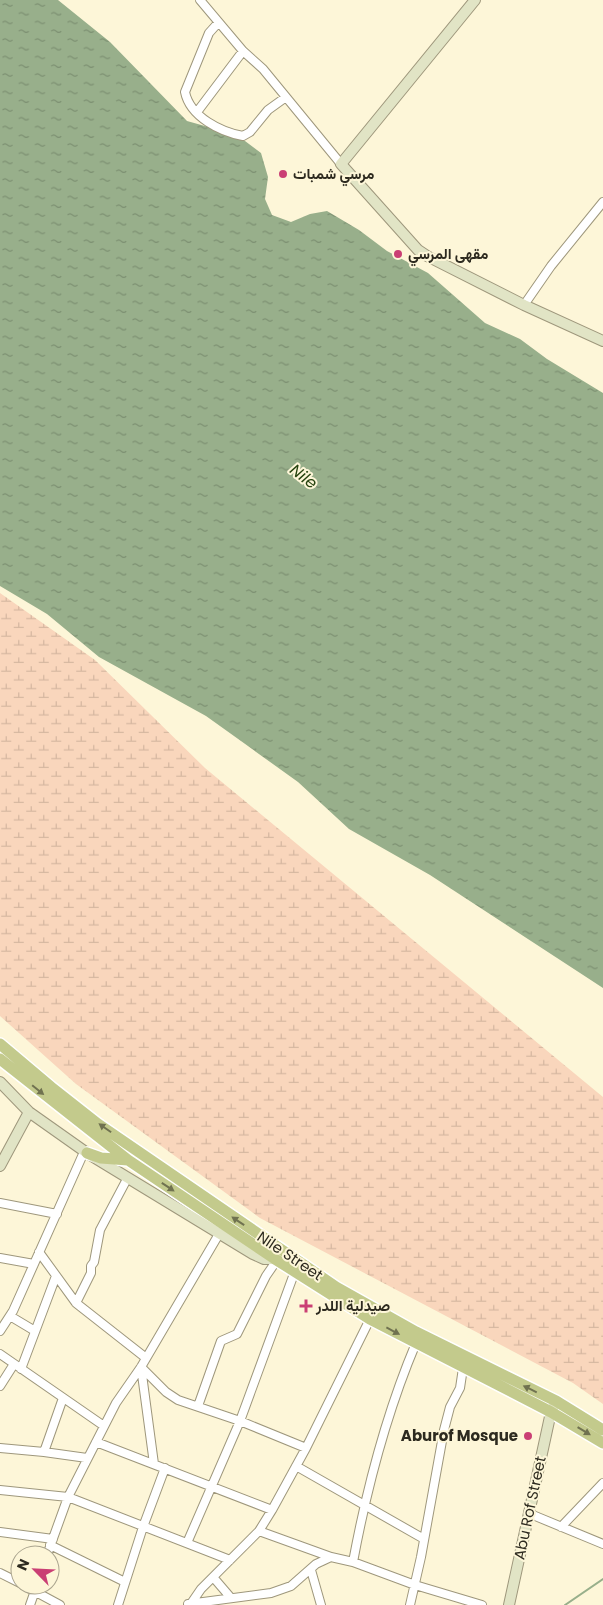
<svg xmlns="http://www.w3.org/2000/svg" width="603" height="1605" viewBox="0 0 603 1605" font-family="Poppins,Vazirmatn,sans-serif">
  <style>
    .wetland { fill: url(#wetland-marsh) }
    .water { fill: url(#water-ripples) }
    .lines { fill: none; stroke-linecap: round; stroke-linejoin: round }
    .stream { stroke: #98af8b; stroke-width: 2 }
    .street-casing { stroke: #9e977c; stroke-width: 10 }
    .secondary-casing { stroke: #9e977c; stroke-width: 12 }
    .primary-casing { stroke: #fff; stroke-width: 14 }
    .street { stroke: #fff; stroke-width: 8 }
    .secondary { stroke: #e1e4c5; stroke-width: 10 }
    .primary { stroke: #c3ca8c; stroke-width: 11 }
    .oneway { fill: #707250 }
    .poi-dot { fill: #ca3f74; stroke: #fdf6d8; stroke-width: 2 }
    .labels { text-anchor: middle; stroke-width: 4; stroke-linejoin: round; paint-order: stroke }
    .poi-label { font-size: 15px; font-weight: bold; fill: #2d2a1f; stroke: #fdf6d8; text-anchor: start }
    .street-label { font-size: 15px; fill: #2d2a1f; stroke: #fdf6d8 }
    .water-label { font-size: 16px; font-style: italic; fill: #26440f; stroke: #fdf6d8 }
  </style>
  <defs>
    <pattern id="wetland-marsh" width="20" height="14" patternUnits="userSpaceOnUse" patternTransform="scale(1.25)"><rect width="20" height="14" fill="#f9d6bc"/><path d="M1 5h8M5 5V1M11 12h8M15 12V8" fill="none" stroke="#d6b8a1"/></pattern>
    <pattern id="water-ripples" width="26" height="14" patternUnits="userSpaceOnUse" patternTransform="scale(1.25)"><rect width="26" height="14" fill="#98af8b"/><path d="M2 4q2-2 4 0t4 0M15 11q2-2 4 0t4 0" fill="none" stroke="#7c8f71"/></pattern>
  </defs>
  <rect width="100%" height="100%" fill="#fdf6d8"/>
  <path class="wetland" d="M0 593 95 660 205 768 603 1097V1404L573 1383 260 1218 76 1084 0 1016Z"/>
  <path class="water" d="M0 0H58L110 42 187 121 237 135 261 153 268 177 265 199 272 215 291 222 310 214 327 211 359 230 387 251 428 273 485 323 520 339 547 359 603 393V988L430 875 349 829 298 782 206 716 99 657 47 614 0 586Z"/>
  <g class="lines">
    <path class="stream" d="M565 1605 603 1579"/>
    <g class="street-casing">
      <path id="street" d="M200 0 243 51 263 69 341 164
        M218 23 209 33 185 92C190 117 221 132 243 136L250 132 268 110 286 97
        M197 112 243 51
        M524 305 551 266 603 202
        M0 1203 57 1214
        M39 1252 76 1303 146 1358
        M0 1258 34 1264
        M76 1303 91 1273V1266L94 1262 100 1230 127 1179
        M10 1316 35 1331
        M0 1331 13 1311 84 1152
        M0 1354 104 1426
        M141 1367 166 1392 178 1400 240 1421 306 1448
        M141 1367 154 1464
        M21 1369 56 1276
        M0 1386 14 1364
        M198 1406 221 1341 237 1334 266 1276 277 1260
        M96 1442 272 1510
        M0 1448 44 1452 87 1458
        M44 1452 63 1398
        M296 1466 424 1539
        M0 1490 68 1497 230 1560
        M528 1513 603 1544
        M561 1527 603 1483
        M259 1531 331 1557
        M0 1532 53 1539
        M187 1543 240 1421 295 1271
        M50 1545 125 1582
        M47 1555 68 1497 116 1403 141 1367 219 1234
        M353 1562C367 1487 386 1414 416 1343
        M311 1570 321 1605
        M0 1573 20 1583
        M213 1577 231 1598
        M23 1585 60 1605
        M188 1604 271 1593 291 1586 316 1564 331 1557 353 1562 415 1585 482 1605
        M30 1605 37 1585
        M118 1605 143 1527 165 1468
        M190 1605 201 1589 259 1531 272 1510 306 1448 370 1319
        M410 1605 421 1557 444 1430 450 1407 460 1388 463 1368"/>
    </g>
    <g class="secondary-casing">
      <path id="secondary" d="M475 0 341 164 418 250 427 256 524 305 603 341
        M0 1082 29 1112 87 1153 253 1254 264 1259H275
        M0 1166 29 1112
        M509 1605 551 1412 554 1406"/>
    </g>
    <g class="primary-casing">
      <path id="primary" d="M0 1044 51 1087 98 1124 336 1287 416 1332 556 1401 603 1430
        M0 1059 128 1160 275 1259 370 1319 551 1412 603 1443
        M87 1153 101 1158 128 1160"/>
    </g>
    <use href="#street" class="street"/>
    <use href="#secondary" class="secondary"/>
    <use href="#primary" class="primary"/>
  </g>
  <defs><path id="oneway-solid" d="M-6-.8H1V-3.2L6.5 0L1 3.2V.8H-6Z" transform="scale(1.25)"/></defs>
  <g class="oneway">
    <use href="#oneway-solid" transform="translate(38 1090) rotate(39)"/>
    <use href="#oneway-solid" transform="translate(105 1128) rotate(-145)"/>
    <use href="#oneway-solid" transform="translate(168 1187) rotate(34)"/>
    <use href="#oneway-solid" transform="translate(238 1221) rotate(-146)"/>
    <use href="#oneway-solid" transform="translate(393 1331) rotate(28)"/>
    <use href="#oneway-solid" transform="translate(530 1389) rotate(-154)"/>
    <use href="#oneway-solid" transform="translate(584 1431) rotate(31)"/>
  </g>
  <g class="poi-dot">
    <circle cx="283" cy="174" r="5"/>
    <circle cx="398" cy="254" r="5"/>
    <path d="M303.5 1298.5h5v5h5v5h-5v5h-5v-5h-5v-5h5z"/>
    <circle cx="528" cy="1436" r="5"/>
  </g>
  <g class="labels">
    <g class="poi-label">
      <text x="293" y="179">مرسي شمبات</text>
      <text x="408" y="259">مقهى المرسي</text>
      <text x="316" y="1311">صيدلية اللدر</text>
      <text x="518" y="1441" text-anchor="end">Aburof Mosque</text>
    </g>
    <g class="street-label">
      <text transform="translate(290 1256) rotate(34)" y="5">Nile Street</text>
      <text transform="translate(530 1508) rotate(-78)" y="5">Abu Rof Street</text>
    </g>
    <g class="water-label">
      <text transform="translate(304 476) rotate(38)" y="6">Nile</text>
    </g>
  </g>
  <g transform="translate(35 1570) rotate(294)"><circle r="24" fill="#fdf6d8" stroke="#aaa48e"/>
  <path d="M0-4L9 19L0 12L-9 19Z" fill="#ca3f74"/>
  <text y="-8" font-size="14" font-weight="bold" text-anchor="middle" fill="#2d2a1f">N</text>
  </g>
</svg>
